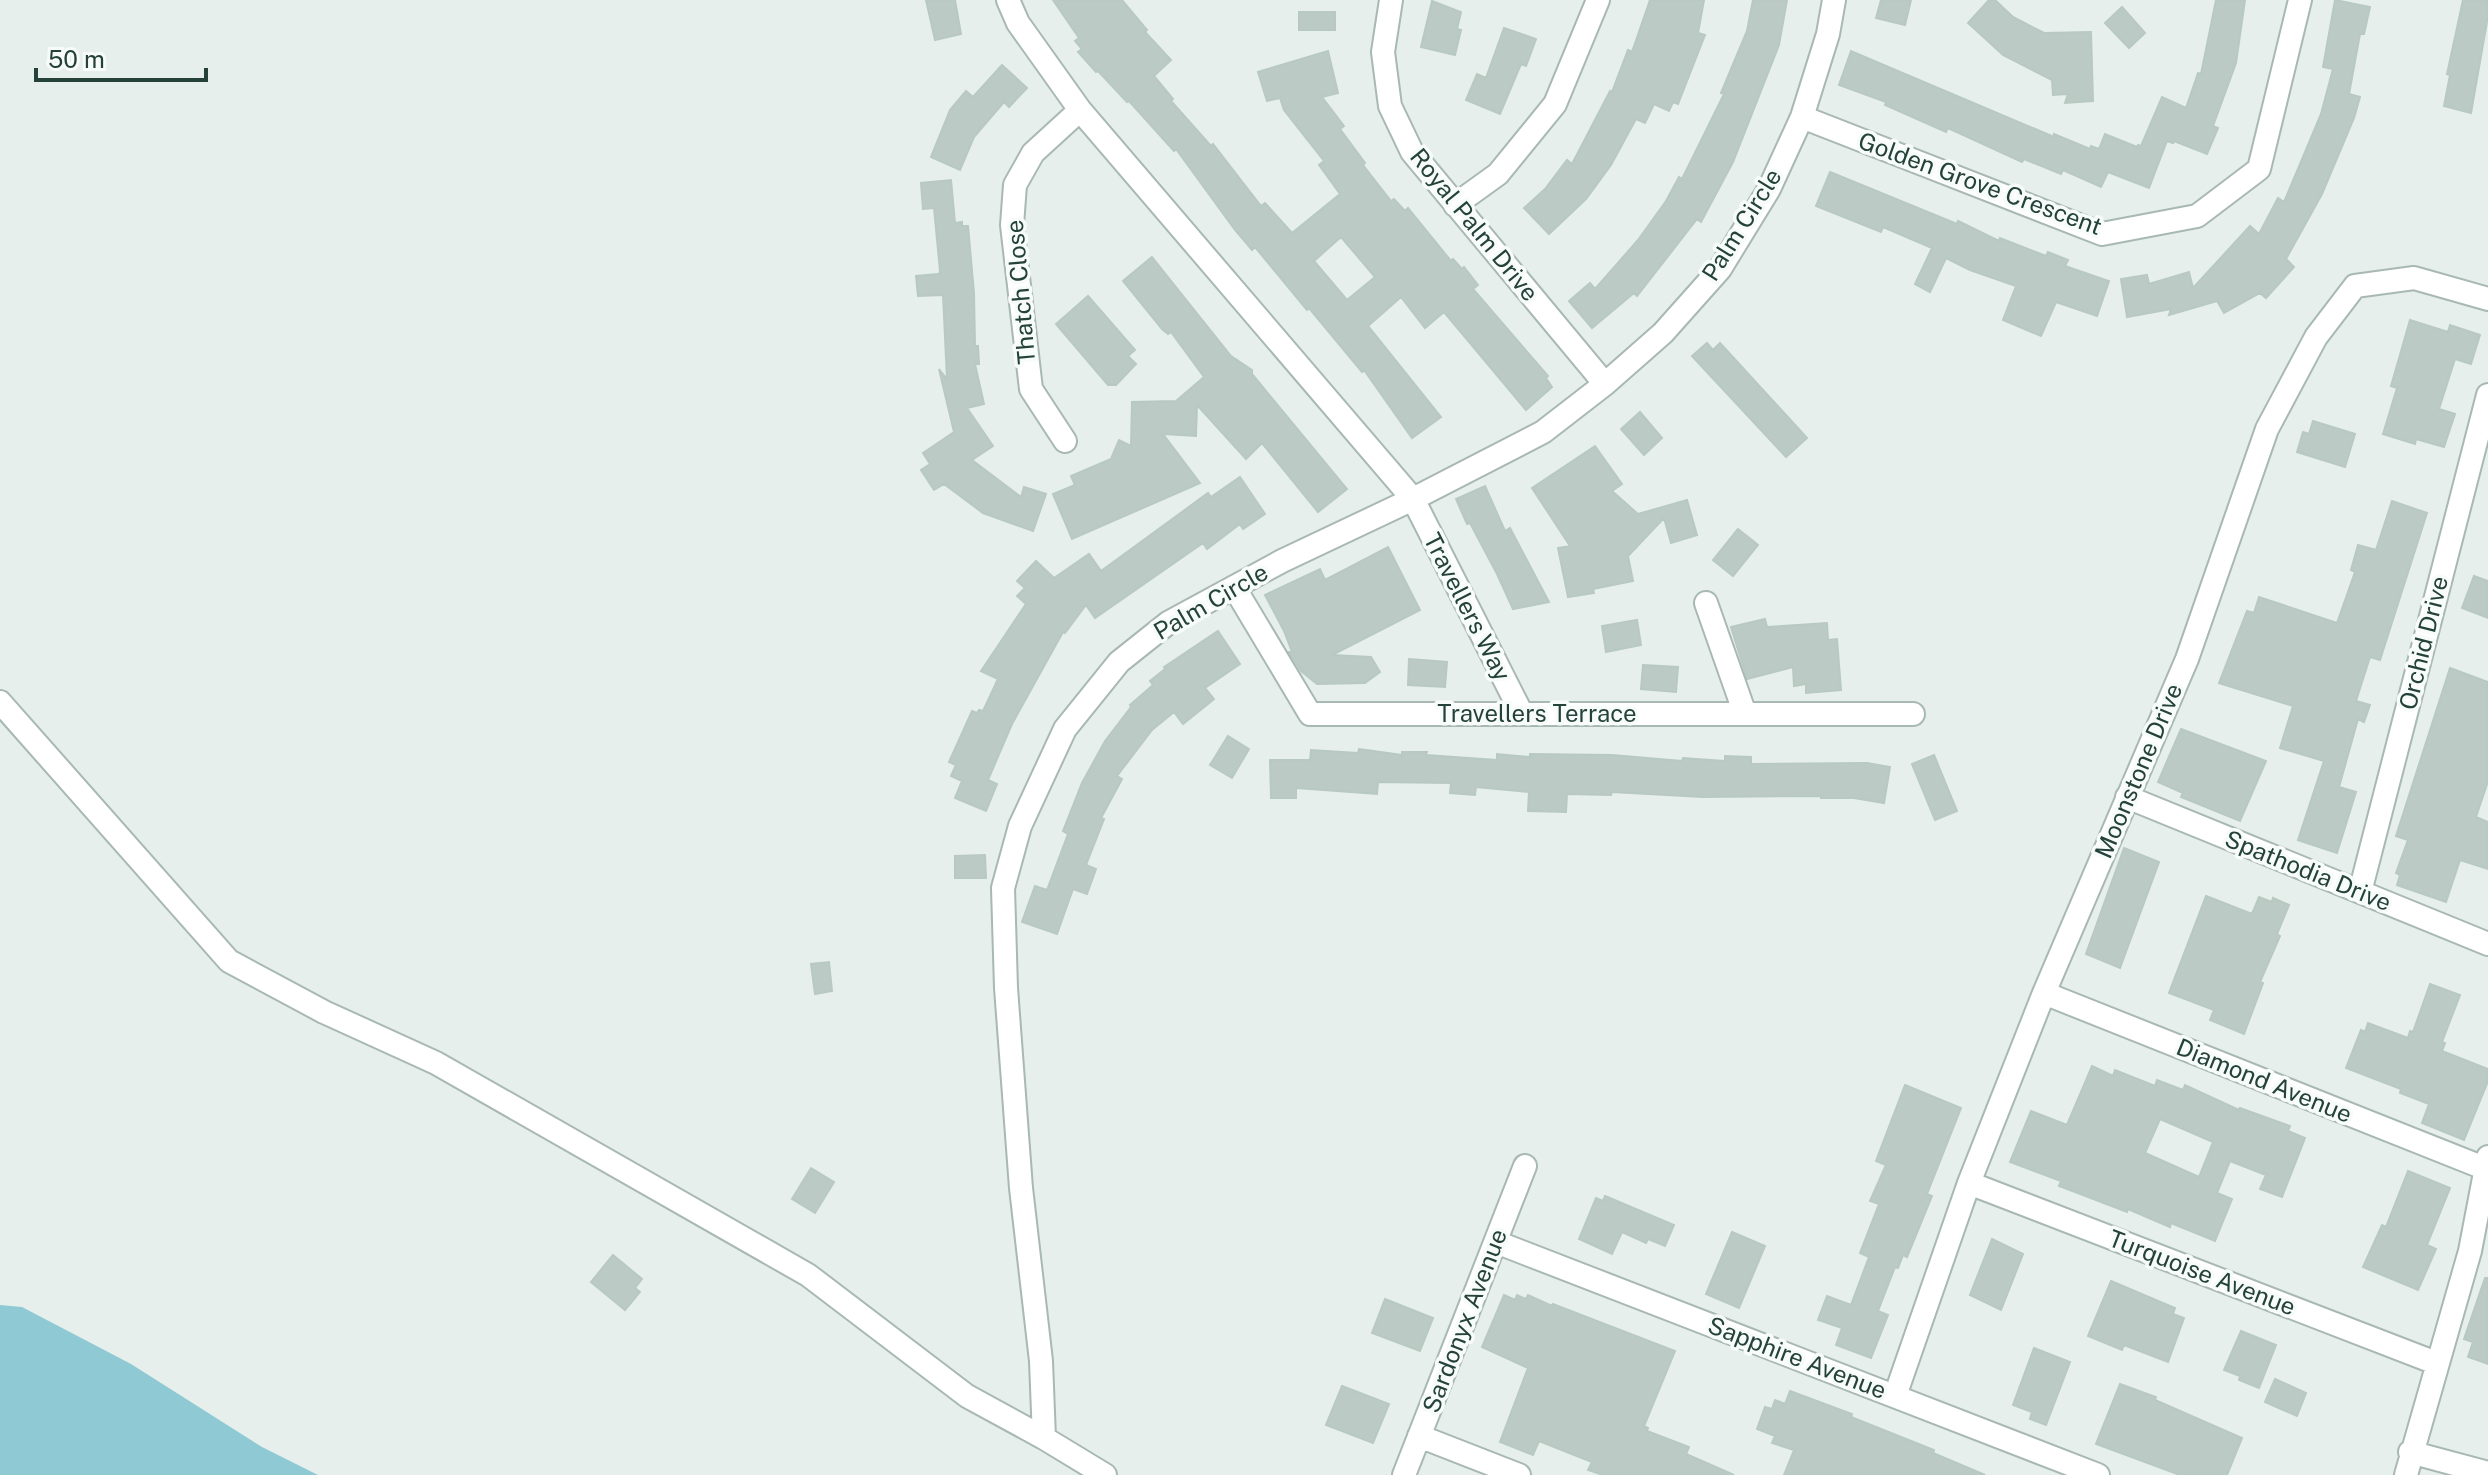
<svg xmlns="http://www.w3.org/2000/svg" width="2488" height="1475" viewBox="0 0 2488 1475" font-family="'Public Sans',sans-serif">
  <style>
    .water { fill: #8ec9d4 }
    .building { fill: #bbcac4; stroke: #b8c9c2; stroke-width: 2; fill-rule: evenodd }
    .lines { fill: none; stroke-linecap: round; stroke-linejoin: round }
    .minor-casing { stroke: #a8b8b2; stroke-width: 26 }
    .minor { stroke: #fff; stroke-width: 22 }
    .labels { text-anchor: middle; stroke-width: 7; stroke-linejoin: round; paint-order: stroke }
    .street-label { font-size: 24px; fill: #24423a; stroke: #f7fbf9 }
  </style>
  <rect width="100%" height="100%" fill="#e6efeb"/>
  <path class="water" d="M0 1305 22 1307 131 1364 262 1447 318 1475H0Z"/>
  <path class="building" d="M926 0H955L961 34 935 40Z
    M1053 0H1122L1147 30 1145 32 1171 60 1154 76 1173 99 1171 101 1211 146 1213 144 1261 206 1265 203 1292 233 1340 194 1319 165 1324 161 1284 110 1280 98 1267 101 1258 72 1328 51 1338 93 1322 97 1344 126 1340 129 1365 163 1363 165 1391 201 1394 199 1405 211 1408 208 1451 261 1453 259 1462 269 1464 267 1478 285 1473 289 1548 376 1546 378 1552 387 1526 410 1444 312 1425 328 1401 297 1368 326 1441 417 1412 438 1364 370 1362 372 1309 308 1307 310 1255 247 1252 250 1235 230 1176 149 1174 151 1129 101 1127 102 1098 71 1096 72 1078 52 1082 49 1075 41 1079 38ZM1341 237 1375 277 1347 300 1314 261Z
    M1650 0H1704L1698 33 1705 35 1678 104 1673 102 1669 111 1654 104 1645 123 1636 119 1611 165 1586 199 1549 234 1524 208 1545 189 1567 160 1572 164 1610 91 1612 92 1628 50 1632 52Z
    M1753 0H1787L1779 45 1733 162 1701 222 1697 219 1637 296 1634 293 1592 328 1569 301 1590 283 1595 289 1638 240 1666 201 1679 177 1682 179 1724 94 1721 93 1747 31Z
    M1881 0H1911L1905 25 1876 18Z
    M1989 0H1995L2013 17 2044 33 2091 32 2093 101 2065 103 2068 94 2053 95 2052 80 2003 55 1968 23Z
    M2216 0H2245L2236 63 2213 126 2218 128 2207 154 2174 141 2173 143 2167 141 2149 188 2108 172 2101 187 2063 170 2061 174 2024 159 2022 162 1948 128 1946 132 1885 105 1886 102 1839 85 1851 51 2054 137V134L2090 149 2091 146 2099 149 2105 134 2137 147 2138 145 2141 146 2162 97 2186 108 2198 73 2201 74Z
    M2335 0 2370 7 2364 34H2360L2349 94 2360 97 2354 118 2322 194 2286 259 2294 267 2266 298 2260 293 2224 313 2217 301 2169 315 2171 309 2127 317 2121 279 2147 275 2149 284 2189 272 2193 288 2250 226 2259 234 2278 198 2284 202 2321 114 2333 69 2323 67Z
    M2463 0H2488V16L2471 113 2444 106 2450 75 2447 74Z
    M1432 1 1461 12 1457 29 1461 30 1455 55 1421 47Z
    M2122 7 2145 33 2129 48 2105 23Z
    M1299 12H1335V30H1299Z
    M1504 28 1536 39 1526 66 1521 64 1500 114 1466 100 1477 74 1486 78Z
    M1002 65 1027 88 1009 107 1004 102 974 137 960 170 931 157 950 110 966 91 973 97Z
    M1830 172 1957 224 1958 221 1999 241 2000 238 2046 256 2048 252 2068 260 2065 266 2109 281 2097 316 2056 302 2041 336 2003 320 2016 286 1970 270 1946 258 1930 292 1915 284 1932 248 1883 227 1881 232 1816 206Z
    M951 180 955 223 962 222V226H968L974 293 975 346H978L979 364H975L984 404 967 408 993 446 972 460 1021 497 1024 487 1046 494 1033 531 983 513 944 484 934 490 921 470 930 464 923 453 954 432 939 369 947 379 943 295 918 296 916 276 939 274 940 271 934 208 923 209 921 183Z
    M1152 257 1231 356 1252 370V374L1347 489 1318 512 1262 443 1246 459 1197 405 1196 436 1163 434 1200 483 1072 539 1053 494 1075 485 1071 476 1111 459 1119 440 1131 446 1132 402 1176 401 1204 377 1171 332 1168 334 1162 329 1123 281Z
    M1088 296 1135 350 1128 356 1136 364 1116 385H1108L1056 324Z
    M2410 320 2448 332 2450 325 2480 335 2471 364 2455 359 2439 409 2455 414 2444 447 2416 439 2415 444 2383 434 2397 388 2391 386Z
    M1707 343 1713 350 1720 343 1807 438 1786 457 1692 356Z
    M1640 412 1662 438 1644 455 1621 429Z
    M2313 421 2355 434 2345 467 2297 452 2303 432 2309 434Z
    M1595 446 1622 484 1612 491 1638 514 1687 500 1697 535 1671 543 1664 518 1628 556 1633 581 1593 589 1594 593 1568 597 1558 548 1570 546 1532 488Z
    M1240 477 1265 514 1243 529 1240 524 1207 549 1203 543 1095 618 1086 605 1065 633 1063 632 1012 724 988 780 997 784 986 811 955 798 962 781 951 776 956 765 949 762 972 711 977 713 979 710 983 711 998 679 981 671 1026 604 1017 596 1025 588 1017 581 1036 561 1054 578 1089 554 1101 571 1208 493 1211 497Z
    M1485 486 1505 531 1510 528 1549 602 1513 609 1497 574 1470 523 1467 524 1456 499Z
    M2392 501 2427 513 2380 660 2370 657 2356 701 2370 705 2364 722 2358 719 2339 787 2356 792 2337 853 2298 840 2324 761 2280 748 2293 706 2219 683 2247 611 2254 613 2259 597 2337 623 2355 572 2351 570 2358 545 2376 550Z
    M1738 529 1758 545 1733 576 1713 560Z
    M1388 547 1420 610 1332 655 1371 657 1380 672 1365 683 1317 684 1301 671 1289 652H1292L1284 631 1265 595 1320 569 1325 580Z
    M2474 576 2488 581V618L2462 608Z
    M1765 619 1767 627 1827 623 1828 640 1837 639 1841 690 1806 693V684L1794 686 1793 667 1747 679 1731 627Z
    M1637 620 1641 645 1606 652 1602 626Z
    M1218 631 1240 664 1205 688 1214 699 1183 724 1174 712 1152 730 1117 776 1122 779 1101 818 1104 819 1086 865 1096 869 1087 894 1073 889 1057 934 1022 922 1035 886 1047 890 1068 834 1063 831 1082 783 1105 741 1131 707 1130 705 1153 685 1150 681 1165 669 1164 667Z
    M1409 659 1447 662 1445 687 1408 685Z
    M1643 665 1678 667 1676 692 1641 689Z
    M2450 668 2488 682V781L2476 817 2488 822V869L2460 860 2446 902 2397 885 2400 875 2396 873 2408 840 2396 836Z
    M2181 729 2266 761 2240 821 2181 797 2183 793 2158 782Z
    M1228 736 1249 749 1232 778 1210 765Z
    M1359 749 1402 755V752H1427L1426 755 1497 760V754L1530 757V754L1612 755 1682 761 1683 758 1725 761V756L1751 757V764L1867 763 1890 767 1884 803 1854 798H1821V796L1703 797 1612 792 1611 795 1567 794 1566 812 1528 811 1529 792 1476 787 1475 795 1450 793 1451 783 1378 782 1377 794 1296 788V798H1271L1270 760H1310L1311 750 1358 753Z
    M1934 755 1957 811 1935 820 1912 764Z
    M2124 848 2159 862 2120 968 2086 954Z
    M985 855 986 878H955V856Z
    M2206 896 2252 914 2259 897 2272 902 2273 898 2289 905 2277 934 2280 936 2260 982 2263 983 2244 1034 2210 1020 2214 1010 2169 993Z
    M829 962 832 991 815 994 811 964Z
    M2430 984 2460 995 2442 1042 2445 1043 2442 1051 2488 1069V1081L2464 1140 2422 1123 2429 1104 2400 1093 2401 1089 2346 1068 2361 1030 2365 1032 2368 1023 2408 1038 2410 1031 2413 1032Z
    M2092 1066 2113 1076 2115 1070 2155 1086 2157 1080 2183 1090 2185 1085 2239 1110 2240 1108 2290 1126 2288 1131 2305 1138 2282 1197 2260 1189 2266 1175 2230 1161 2217 1193 2232 1199 2215 1241 2171 1223 2170 1227 2128 1209 2127 1212 2059 1186 2061 1181 2010 1162 2031 1111 2067 1125ZM2160 1119 2213 1142 2199 1177 2145 1153Z
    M1905 1085 1961 1108 1927 1194 1932 1196 1907 1257 1903 1255 1898 1268 1895 1267 1878 1311 1888 1315 1871 1358 1836 1345 1842 1328 1818 1320 1827 1296 1851 1305 1869 1257 1860 1253 1879 1204 1870 1201 1886 1165 1876 1161Z
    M811 1168 834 1182 815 1213 792 1199Z
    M2408 1171 2450 1188 2427 1245 2436 1249 2418 1290 2363 1267 2382 1225 2386 1227Z
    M1605 1196 1674 1225 1665 1246 1648 1239 1646 1243 1622 1232 1612 1254 1579 1239 1596 1198 1603 1201Z
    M1732 1232 1765 1246 1739 1308 1706 1294Z
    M1992 1239 2023 1254 2001 1310 1970 1295Z
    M613 1255 642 1279 635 1288 640 1292 625 1310 591 1282Z
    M2485 1278H2488V1364L2468 1357 2473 1342 2464 1339Z
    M2111 1281 2175 1308 2173 1314 2184 1318 2168 1362 2124 1345 2122 1350 2088 1336Z
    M1504 1295 1515 1300 1517 1295 1526 1299 1528 1295 1552 1306 1553 1304 1675 1351 1644 1426 1648 1428 1647 1431 1689 1447 1686 1454 1734 1475H1603L1588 1470 1592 1462 1539 1441 1533 1455 1500 1442 1528 1368 1482 1347Z
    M1385 1299 1433 1318 1420 1351 1372 1333Z
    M2241 1331 2276 1345 2259 1388 2239 1380 2240 1376 2224 1370Z
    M2034 1348 2070 1362 2046 1425 2030 1419 2032 1412 2013 1405Z
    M2275 1379 2306 1393 2297 1416 2265 1402Z
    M2120 1384 2156 1397 2155 1400 2242 1438 2227 1475H2180L2096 1444Z
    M1342 1386 1389 1404 1373 1443 1326 1425Z
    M1790 1391 1852 1414 1851 1417 1934 1450 1933 1453 1985 1475H1784L1794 1450 1772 1443 1775 1436 1757 1429 1765 1407 1772 1409 1775 1400 1785 1404Z"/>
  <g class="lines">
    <g class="minor-casing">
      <path id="minor" d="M1008 0 1018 23 1080 110 1413 499 1522 714
        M1391 0 1383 52 1390 106 1412 152 1605 384
        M1802 117 2102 234 2197 216 2259 169 2300 0
        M1455 205 1498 174 1555 104 1598 0
        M1065 441 1031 389 1012 225 1015 185 1033 153 1080 110
        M1234 587 1310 714H1913
        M1706 603 1745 714
        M0 702 229 961 324 1012 436 1063 808 1275 967 1396 1044 1438 1105 1475
        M2127 797 2488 944
        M2360 892 2488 395
        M2044 993 2484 1168
        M1969 1183 2436 1363
        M1496 1242 2098 1475
        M1895 1396 1969 1183 2044 993 2187 659 2267 429 2316 337 2355 286 2414 278 2488 299
        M1419 1436 1519 1475
        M1044 1438 1041 1361 1021 1188 1006 988 1003 888 1020 826 1065 729 1119 662 1168 623 1282 561 1413 499 1543 432 1605 384 1663 333 1720 269 1769 189 1802 117 1828 34 1834 0
        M2410 1452 2488 1473
        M1404 1475 1525 1166
        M2406 1475 2470 1251 2488 1157"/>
    </g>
    <use href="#minor" class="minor"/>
  </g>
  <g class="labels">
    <g class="street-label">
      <text transform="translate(1980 184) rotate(20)" y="8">Golden Grove Crescent</text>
      <text transform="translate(1474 225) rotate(51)" y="8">Royal Palm Drive</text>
      <text transform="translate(1742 225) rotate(-58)" y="8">Palm Circle</text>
      <text transform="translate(1021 292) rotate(-95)" y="8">Thatch Close</text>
      <text transform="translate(1211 602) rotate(-30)" y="8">Palm Circle</text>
      <text transform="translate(1467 607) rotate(63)" y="8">Travellers Way</text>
      <text transform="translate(2424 643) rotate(-76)" y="8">Orchid Drive</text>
      <text x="1537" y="722">Travellers Terrace</text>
      <text transform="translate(2139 771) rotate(-67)" y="8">Moonstone Drive</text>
      <text transform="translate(2308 871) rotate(22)" y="8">Spathodia Drive</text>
      <text transform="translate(2264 1081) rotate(22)" y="8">Diamond Avenue</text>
      <text transform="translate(2202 1273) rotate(21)" y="8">Turquoise Avenue</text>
      <text transform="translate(1465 1321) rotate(-69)" y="8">Sardonyx Avenue</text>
      <text transform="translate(1797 1358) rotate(21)" y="8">Sapphire Avenue</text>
    </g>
  </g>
  <path d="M36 68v12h170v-12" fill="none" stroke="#24423a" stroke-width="4"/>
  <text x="48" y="68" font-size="24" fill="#24423a" stroke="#f7fbf9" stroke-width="6" paint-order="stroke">50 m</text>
</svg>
